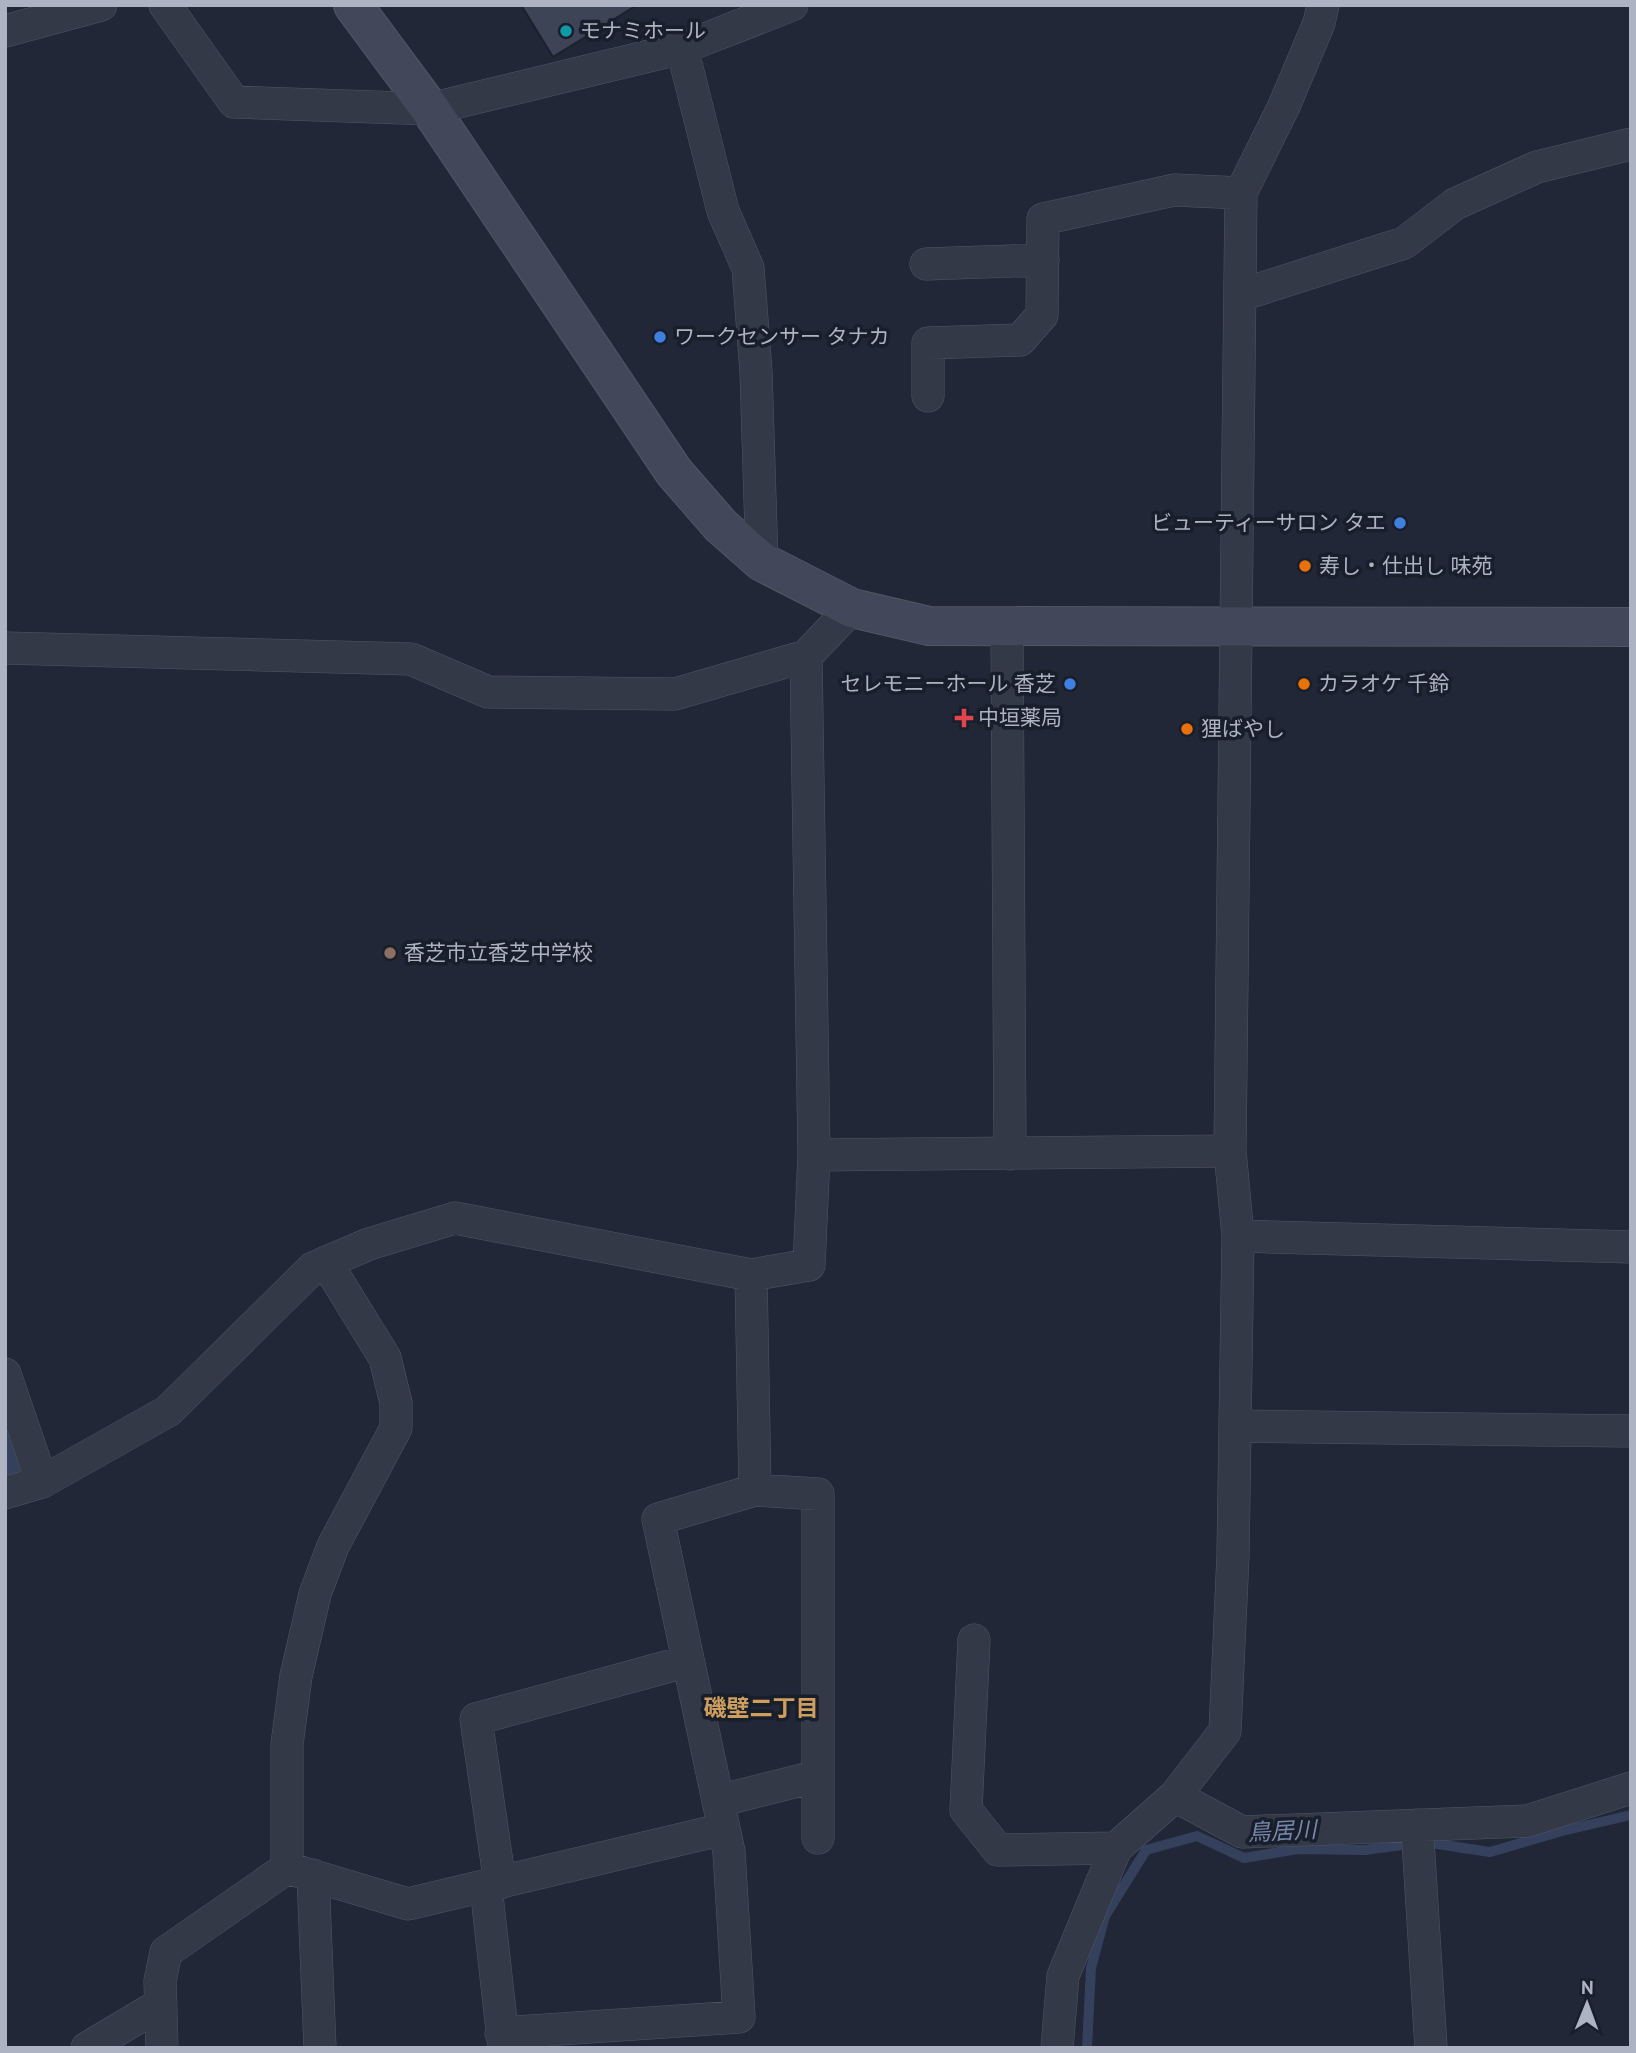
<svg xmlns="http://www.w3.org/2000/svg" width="1636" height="2053" viewBox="0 0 1636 2053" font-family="'PT Sans','Noto Sans JP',sans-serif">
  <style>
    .water { fill: #35405d }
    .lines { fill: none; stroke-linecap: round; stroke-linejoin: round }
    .stream { stroke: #35405d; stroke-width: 10 }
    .building { fill: #3d4456; stroke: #1b202d; stroke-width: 2 }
    .street-casing { stroke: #515664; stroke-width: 33 }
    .secondary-casing { stroke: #515664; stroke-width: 40 }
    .street { stroke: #343947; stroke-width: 32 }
    .secondary { stroke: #424859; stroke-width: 38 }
    .culture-dot { fill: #0f9aa8; stroke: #191e2b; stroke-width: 2.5 }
    .shop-dot { fill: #3f7fe0; stroke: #191e2b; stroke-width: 2.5 }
    .food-dot { fill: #e8710a; stroke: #191e2b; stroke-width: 2.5 }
    .health-dot { fill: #e0444e; stroke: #191e2b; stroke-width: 2.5 }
    .education-dot { fill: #8d6e63; stroke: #191e2b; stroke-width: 2.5 }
    .labels { text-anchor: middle; stroke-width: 7; stroke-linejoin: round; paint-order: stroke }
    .poi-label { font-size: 21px; fill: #aeb3c3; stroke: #191e2b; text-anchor: start }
    .neighbourhood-label { font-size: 23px; font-weight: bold; fill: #ce9e5e; stroke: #191e2b }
    .water-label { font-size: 23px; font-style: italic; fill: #7786ab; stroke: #191e2b }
  </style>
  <rect width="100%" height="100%" fill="#212736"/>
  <path class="water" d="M5 1411 25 1472 5 1478Z"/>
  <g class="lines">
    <path class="stream" d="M1087 2048 1091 1968 1105 1916 1146 1850 1197 1836 1244 1858 1298 1849 1365 1850 1424 1842 1490 1852 1562 1831 1631 1815"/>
  </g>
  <path class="building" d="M521 5H637L553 57Z"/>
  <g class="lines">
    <g class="street-casing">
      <path id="street" d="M165 5 234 102 430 109 682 48 792 5
        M5 31 101 5
        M682 48 723 211 748 268 756 372 762 562
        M926 264 1043 260
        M1241 295 1404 243 1455 204 1537 167 1631 144
        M928 396V343L1020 340 1042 315 1043 219 1174 190 1241 193
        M1007 628 1010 1154
        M5 648 411 659 488 692 675 694 806 656 852 608
        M806 656 814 1155 1230 1151
        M1238 1236 1631 1247
        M751 1275 809 1265 814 1155
        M5 1374 42 1482
        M1235 1426 1631 1431
        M5 1493 42 1482 168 1411 313 1268 369 1244 455 1218 751 1275 755 1490 818 1494V1838
        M974 1640 966 1810 998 1850 1116 1848
        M1175 1796 1242 1832 1527 1821 1631 1788
        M718 1801 818 1776
        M1417 1825 1431 2048
        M287 1868 408 1904 724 1829
        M313 1875 320 2048
        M500 1883 476 1719 688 1661
        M486 1887 504 2048
        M501 2033 739 2017 729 1852 658 1519 755 1490
        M87 2048 161 2004
        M162 2048 160 1981 166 1952 287 1868V1744L296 1676 315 1594 333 1546 396 1428V1403L385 1358 326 1262
        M1057 2048 1063 1976 1116 1848 1175 1796 1225 1731 1233 1555 1238 1236 1230 1151 1241 193 1284 106 1319 23 1323 5"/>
    </g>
    <g class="secondary-casing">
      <path id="secondary" d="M353 5 430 109 674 472 721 526 762 562 852 608 929 626 1631 627"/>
    </g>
    <use href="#street" class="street"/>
    <use href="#secondary" class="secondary"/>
  </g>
  <circle class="culture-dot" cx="566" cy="31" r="7"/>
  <g class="shop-dot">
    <circle cx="660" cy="337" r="7"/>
    <circle cx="1400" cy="523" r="7"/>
    <circle cx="1070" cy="684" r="7"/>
  </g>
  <g class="food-dot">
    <circle cx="1305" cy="566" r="7"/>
    <circle cx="1304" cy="684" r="7"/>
    <circle cx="1187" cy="729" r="7"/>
  </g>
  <path class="health-dot" d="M960.5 707.5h7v7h7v7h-7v7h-7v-7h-7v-7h7z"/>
  <circle class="education-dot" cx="390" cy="953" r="7"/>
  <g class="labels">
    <g class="poi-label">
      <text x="580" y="38">モナミホール</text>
      <text x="674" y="344">ワークセンサー タナカ</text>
      <text x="1386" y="530" text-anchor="end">ビューティーサロン タエ</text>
      <text x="1319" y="573">寿し・仕出し 味苑</text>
      <text x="1056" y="691" text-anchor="end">セレモニーホール 香芝</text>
      <text x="1318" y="691">カラオケ 千鈴</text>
      <text x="978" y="725">中垣薬局</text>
      <text x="1201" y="736">狸ばやし</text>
      <text x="404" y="960">香芝市立香芝中学校</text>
    </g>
    <g class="neighbourhood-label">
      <text x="761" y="1716">磯壁二丁目</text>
    </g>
    <g class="water-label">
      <text transform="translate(1282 1831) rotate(-3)" y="8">鳥居川</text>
    </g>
  </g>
  <rect width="1636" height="2053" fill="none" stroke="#aeb3c3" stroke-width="14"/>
  <g transform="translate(1587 2004) rotate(1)" stroke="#191e2b" stroke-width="5" paint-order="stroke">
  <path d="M0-5L12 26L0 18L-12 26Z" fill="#aeb3c3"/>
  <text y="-10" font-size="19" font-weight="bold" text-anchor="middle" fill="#aeb3c3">N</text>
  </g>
</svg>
